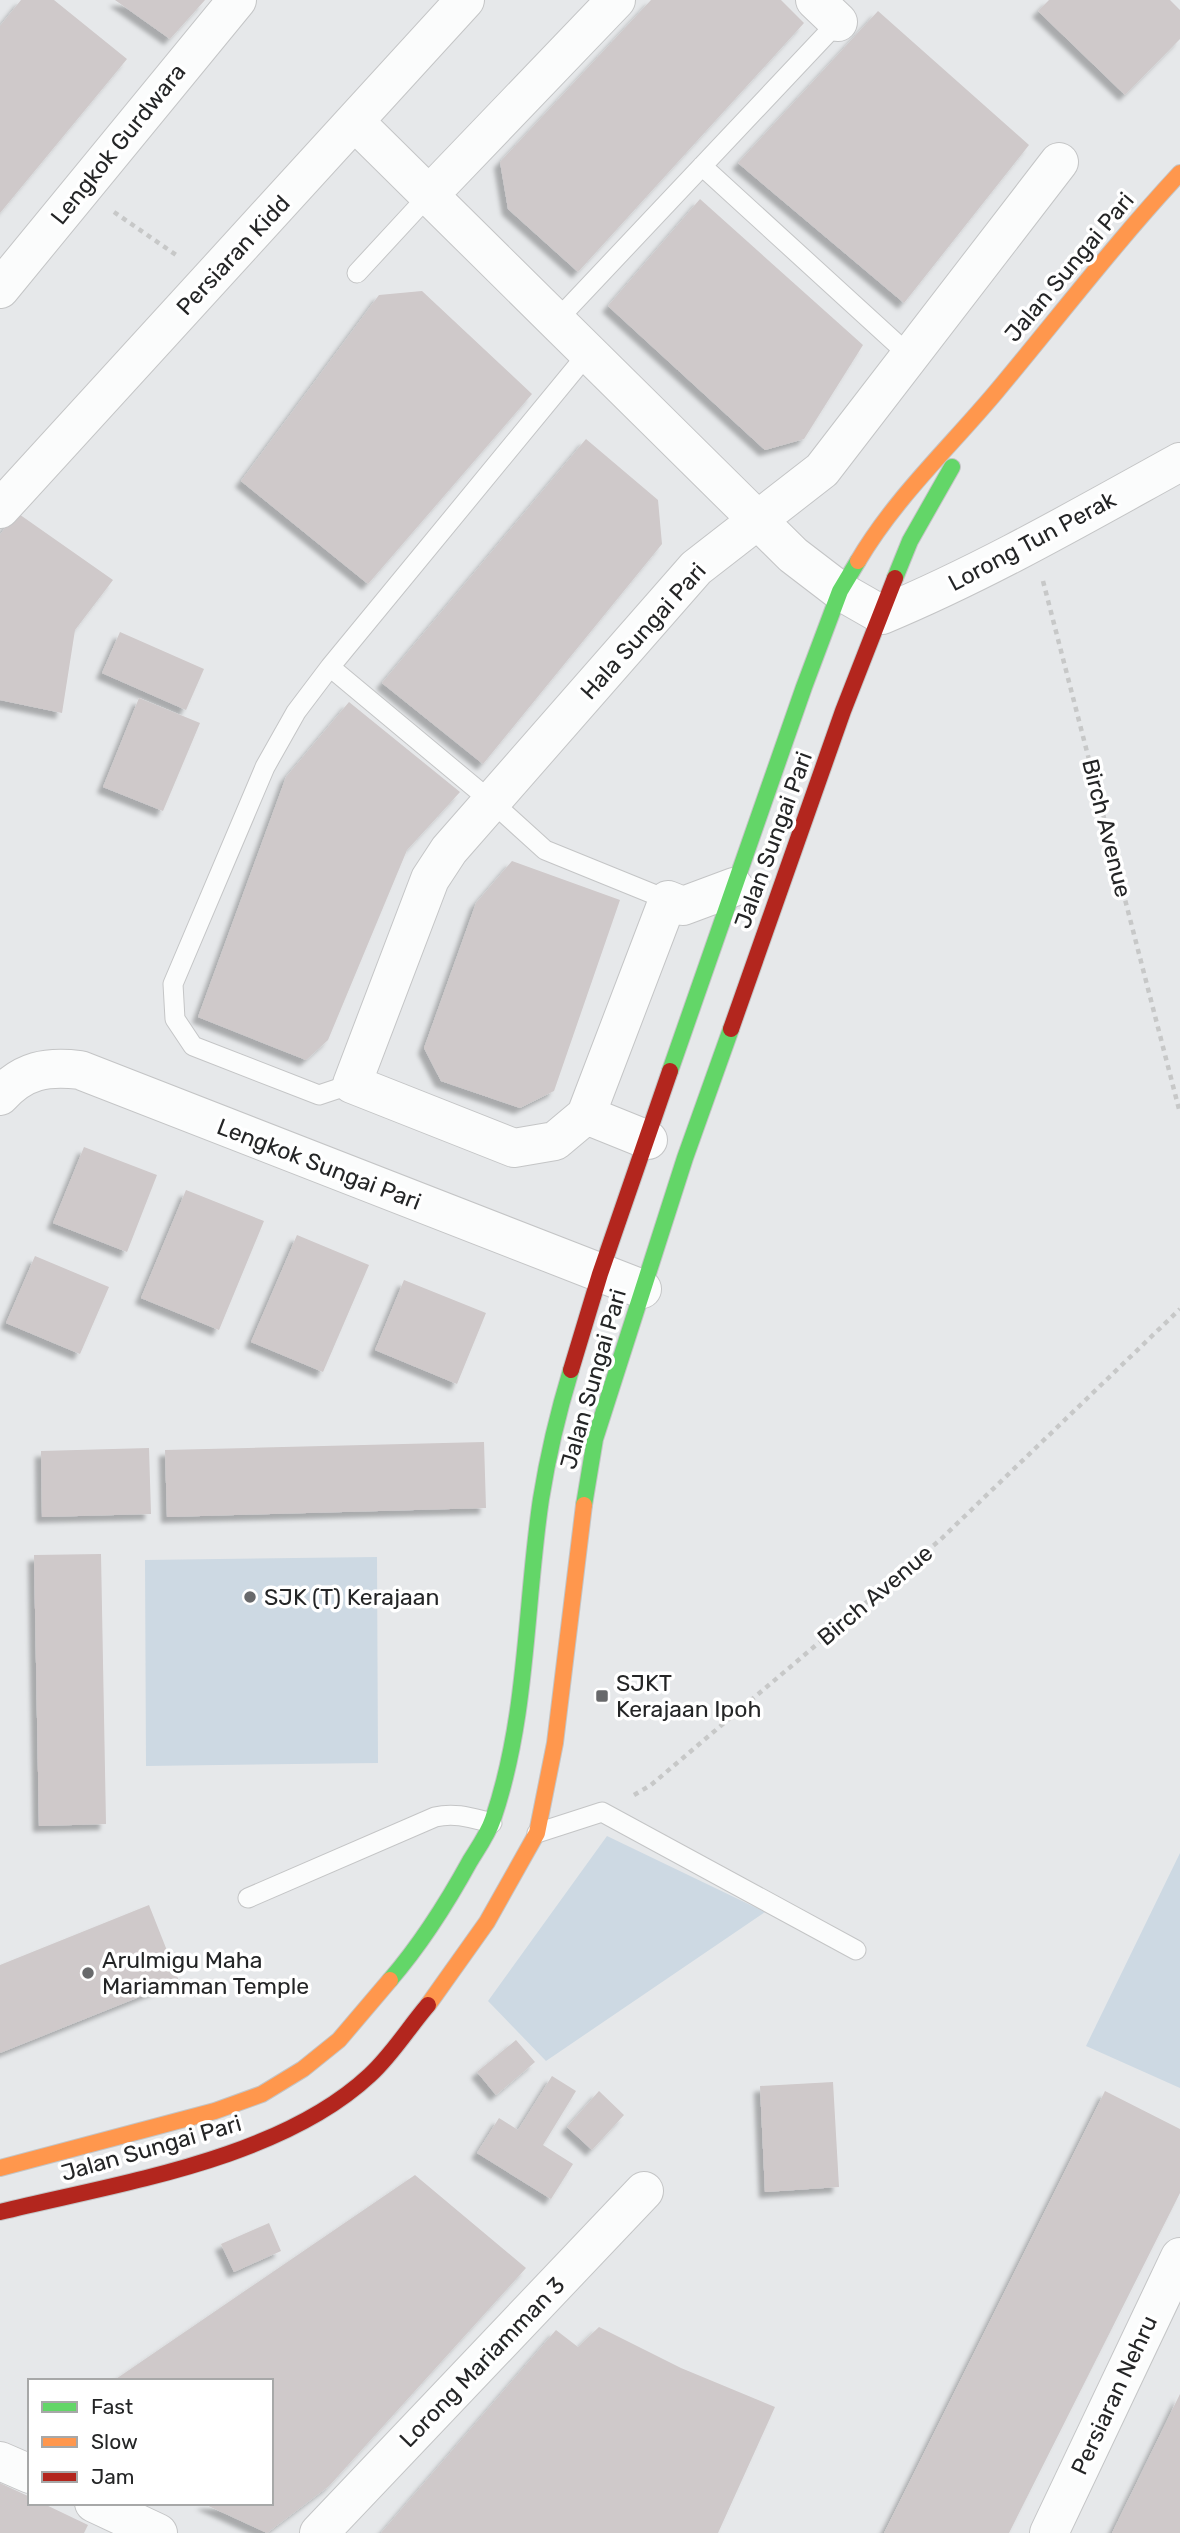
<svg xmlns="http://www.w3.org/2000/svg" width="1180" height="2533" viewBox="0 0 1180 2533" font-family="Rubik,sans-serif">
  <style>
    .green { fill: #cdd9e3 }
    .building { fill: #cfc9ca; filter: url(#shadow) }
    .lines { fill: none; stroke-linecap: round; stroke-linejoin: round }
    .lane-casing { stroke: #c4c5c6; stroke-width: 21 }
    .street-casing { stroke: #c4c5c6; stroke-width: 40 }
    .fast-casing { stroke: #c4c5c6; stroke-width: 18 }
    .slow-casing { stroke: #c4c5c6; stroke-width: 18 }
    .jam-casing { stroke: #c4c5c6; stroke-width: 18 }
    .path { stroke: #c7c8c8; stroke-width: 4.5; stroke-dasharray: 5 5; stroke-linecap: butt }
    .lane { stroke: #fbfcfc; stroke-width: 19 }
    .street { stroke: #fbfcfc; stroke-width: 38 }
    .fast { stroke: #63d668; stroke-width: 16 }
    .slow { stroke: #ff974d; stroke-width: 16 }
    .jam { stroke: #b3261e; stroke-width: 16 }
    .poi-dot { fill: #68696b; stroke: #fff; stroke-width: 2.5 }
    .labels { text-anchor: middle; stroke-width: 7; stroke-linejoin: round; paint-order: stroke }
    .street-label { font-size: 23px; fill: #242526; stroke: #fff }
    .poi-label { font-size: 23px; fill: #242526; stroke: #fff; text-anchor: start }
  </style>
  <defs>
    <filter id="shadow"><feDropShadow dx="-6" dy="6" stdDeviation="2" flood-color="#0004"/></filter>
  </defs>
  <rect width="100%" height="100%" fill="#e6e8ea"/>
  <path class="green" d="M377 1557 378 1763 146 1766 145 1560Z
    M607 1836 765 1912 546 2061 488 2001Z
    M1180 1853V2088L1086 2046Z"/>
  <path class="building" d="M21 0H54L127 59 0 213V26Z
    M115 0H205L170 39Z
    M651 0H781L804 23 578 272 508 209 500 162Z
    M1049 0H1170L1180 10V39L1125 95 1038 11Z
    M878 11 1029 145 904 303 738 163Z
    M700 199 863 345 804 439 765 450 608 306Z
    M422 291 532 394 368 584 241 481 379 295Z
    M586 439 658 500 662 544 483 764 382 683Z
    M16 512 113 580 75 630 62 713 0 700V535Z
    M120 632 204 669 186 710 102 673Z
    M139 698 200 723 163 811 103 787Z
    M349 702 460 792 407 850 328 1040 306 1060 198 1017 286 777Z
    M512 861 620 900 554 1091 520 1108 441 1081 424 1048 476 903Z
    M84 1147 157 1175 127 1252 53 1223Z
    M186 1190 264 1221 219 1330 141 1298Z
    M297 1235 369 1265 323 1372 251 1342Z
    M35 1256 109 1287 80 1354 6 1323Z
    M404 1280 486 1313 457 1384 375 1350Z
    M484 1442 486 1508 167 1517 165 1450Z
    M149 1448 151 1514 42 1517 41 1451Z
    M101 1554 106 1824 39 1826 34 1555Z
    M149 1905 179 1981 0 2053V1965Z
    M516 2040 535 2062 496 2095 477 2072Z
    M552 2076 576 2091 543 2145 573 2164 551 2199 477 2153 499 2118 518 2130Z
    M833 2082 839 2187 765 2192 760 2086Z
    M599 2091 624 2115 592 2150 567 2127Z
    M1105 2091 1180 2129V2193L1009 2533H884Z
    M415 2175 526 2268 329 2486 267 2533 202 2503H271V2381H113Z
    M269 2223 281 2251 234 2272 221 2244Z
    M599 2327 681 2368 775 2407 718 2533H381L556 2330 578 2347Z
    M1180 2394V2533H1112Z
    M0 2483 30 2497V2503H42L88 2525 84 2533H0Z"/>
  <g class="lines">
    <g class="lane-casing">
      <path id="lane" d="M702 166 910 356
        M357 273 429 195
        M557 320 838 22
        M330 667 492 802 545 850 668 900
        M352 1084 319 1095 193 1046 175 1019 173 984 265 767 296 712 330 667 589 352
        M537 1833 602 1812 856 1950
        M248 1898 435 1817C455 1812 472 1818 492 1823"/>
    </g>
    <g class="street-casing">
      <path id="street" d="M815 0 838 22
        M355 122 793 555 840 591 882 615C985 572 1082 516 1180 462
        M429 195 616 0
        M0 289 237 0
        M0 509 465 0
        M734 887 683 906 668 900 586 1115 555 1141 514 1148 352 1084 430 879 449 850 696 568 822 470 1059 162
        M0 1096C23 1070 47 1066 80 1070L642 1289
        M586 1115 648 1140
        M0 2461 30 2474
        M94 2503 158 2533
        M319 2533 644 2191
        M1049 2533 1180 2257"/>
    </g>
    <g class="fast-casing">
      <path id="fast" d="M895 578 910 541 952 467
        M670 1071 804 687 840 591 858 561
        M584 1505 595 1439 685 1158 731 1029
        M390 1980C421 1944 447 1903 470 1861 478 1848 488 1834 493 1819 528 1716 525 1606 541 1499 548 1455 558 1413 571 1370"/>
    </g>
    <g class="slow-casing">
      <path id="slow" d="M858 561C895 498 949 448 996 392 1057 319 1115 243 1180 173
        M428 2005 487 1922 537 1833 555 1743 584 1505
        M0 2168 215 2111 262 2094 303 2069 339 2040 390 1980"/>
    </g>
    <g class="jam-casing">
      <path id="jam" d="M731 1029 843 711 895 578
        M571 1370 600 1274 670 1071
        M0 2212C118 2183 279 2160 370 2075 392 2055 409 2027 428 2005"/>
    </g>
    <path class="path" d="M114 212 179 257
      M1043 581 1180 1113
      M634 1795 651 1785 940 1540 1180 1309"/>
    <use href="#lane" class="lane"/>
    <use href="#street" class="street"/>
    <use href="#fast" class="fast"/>
    <use href="#slow" class="slow"/>
    <use href="#jam" class="jam"/>
  </g>
  <g class="poi-dot">
    <circle cx="250" cy="1597" r="7"/>
    <rect x="595" y="1689" width="14" height="14" rx="3.5"/>
    <circle cx="88" cy="1973" r="7"/>
  </g>
  <g class="labels">
    <g class="street-label">
      <text transform="translate(118 144) rotate(-51)" y="8">Lengkok Gurdwara</text>
      <text transform="translate(233 255) rotate(-47)" y="8">Persiaran Kidd</text>
      <text transform="translate(1069 267) rotate(-50)" y="8">Jalan Sungai Pari</text>
      <text transform="translate(1032 541) rotate(-28)" y="8">Lorong Tun Perak</text>
      <text transform="translate(643 631) rotate(-48)" y="8">Hala Sungai Pari</text>
      <text transform="translate(1107 828) rotate(76)" y="8">Birch Avenue</text>
      <text transform="translate(773 840) rotate(-70)" y="8">Jalan Sungai Pari</text>
      <text transform="translate(319 1164) rotate(21)" y="8">Lengkok Sungai Pari</text>
      <text transform="translate(593 1379) rotate(-74)" y="8">Jalan Sungai Pari</text>
      <text transform="translate(875 1595) rotate(-40)" y="8">Birch Avenue</text>
      <text transform="translate(151 2148) rotate(-16)" y="8">Jalan Sungai Pari</text>
      <text transform="translate(482 2362) rotate(-46)" y="8">Lorong Mariamman 3</text>
      <text transform="translate(1114 2395) rotate(-65)" y="8">Persiaran Nehru</text>
    </g>
    <g class="poi-label">
      <text x="264" y="1605">SJK (T) Kerajaan</text>
      <text x="616" y="1691">SJKT<tspan x="616" dy="26">Kerajaan Ipoh</tspan></text>
      <text x="102" y="1968">Arulmigu Maha<tspan x="102" dy="26">Mariamman Temple</tspan></text>
    </g>
  </g>
  <rect x="28" y="2379" width="245" height="126" fill="#ffffff" stroke="#a7a8a8" stroke-width="2"/>
  <rect x="42" y="2402" width="35" height="10" fill="#63d668" stroke="#a7a8a8" stroke-width="2"/>
  <text x="91" y="2414" font-size="21" fill="#242526">Fast</text>
  <rect x="42" y="2437" width="35" height="10" fill="#ff974d" stroke="#a7a8a8" stroke-width="2"/>
  <text x="91" y="2449" font-size="21" fill="#242526">Slow</text>
  <rect x="42" y="2472" width="35" height="10" fill="#b3261e" stroke="#a7a8a8" stroke-width="2"/>
  <text x="91" y="2484" font-size="21" fill="#242526">Jam</text>
</svg>
